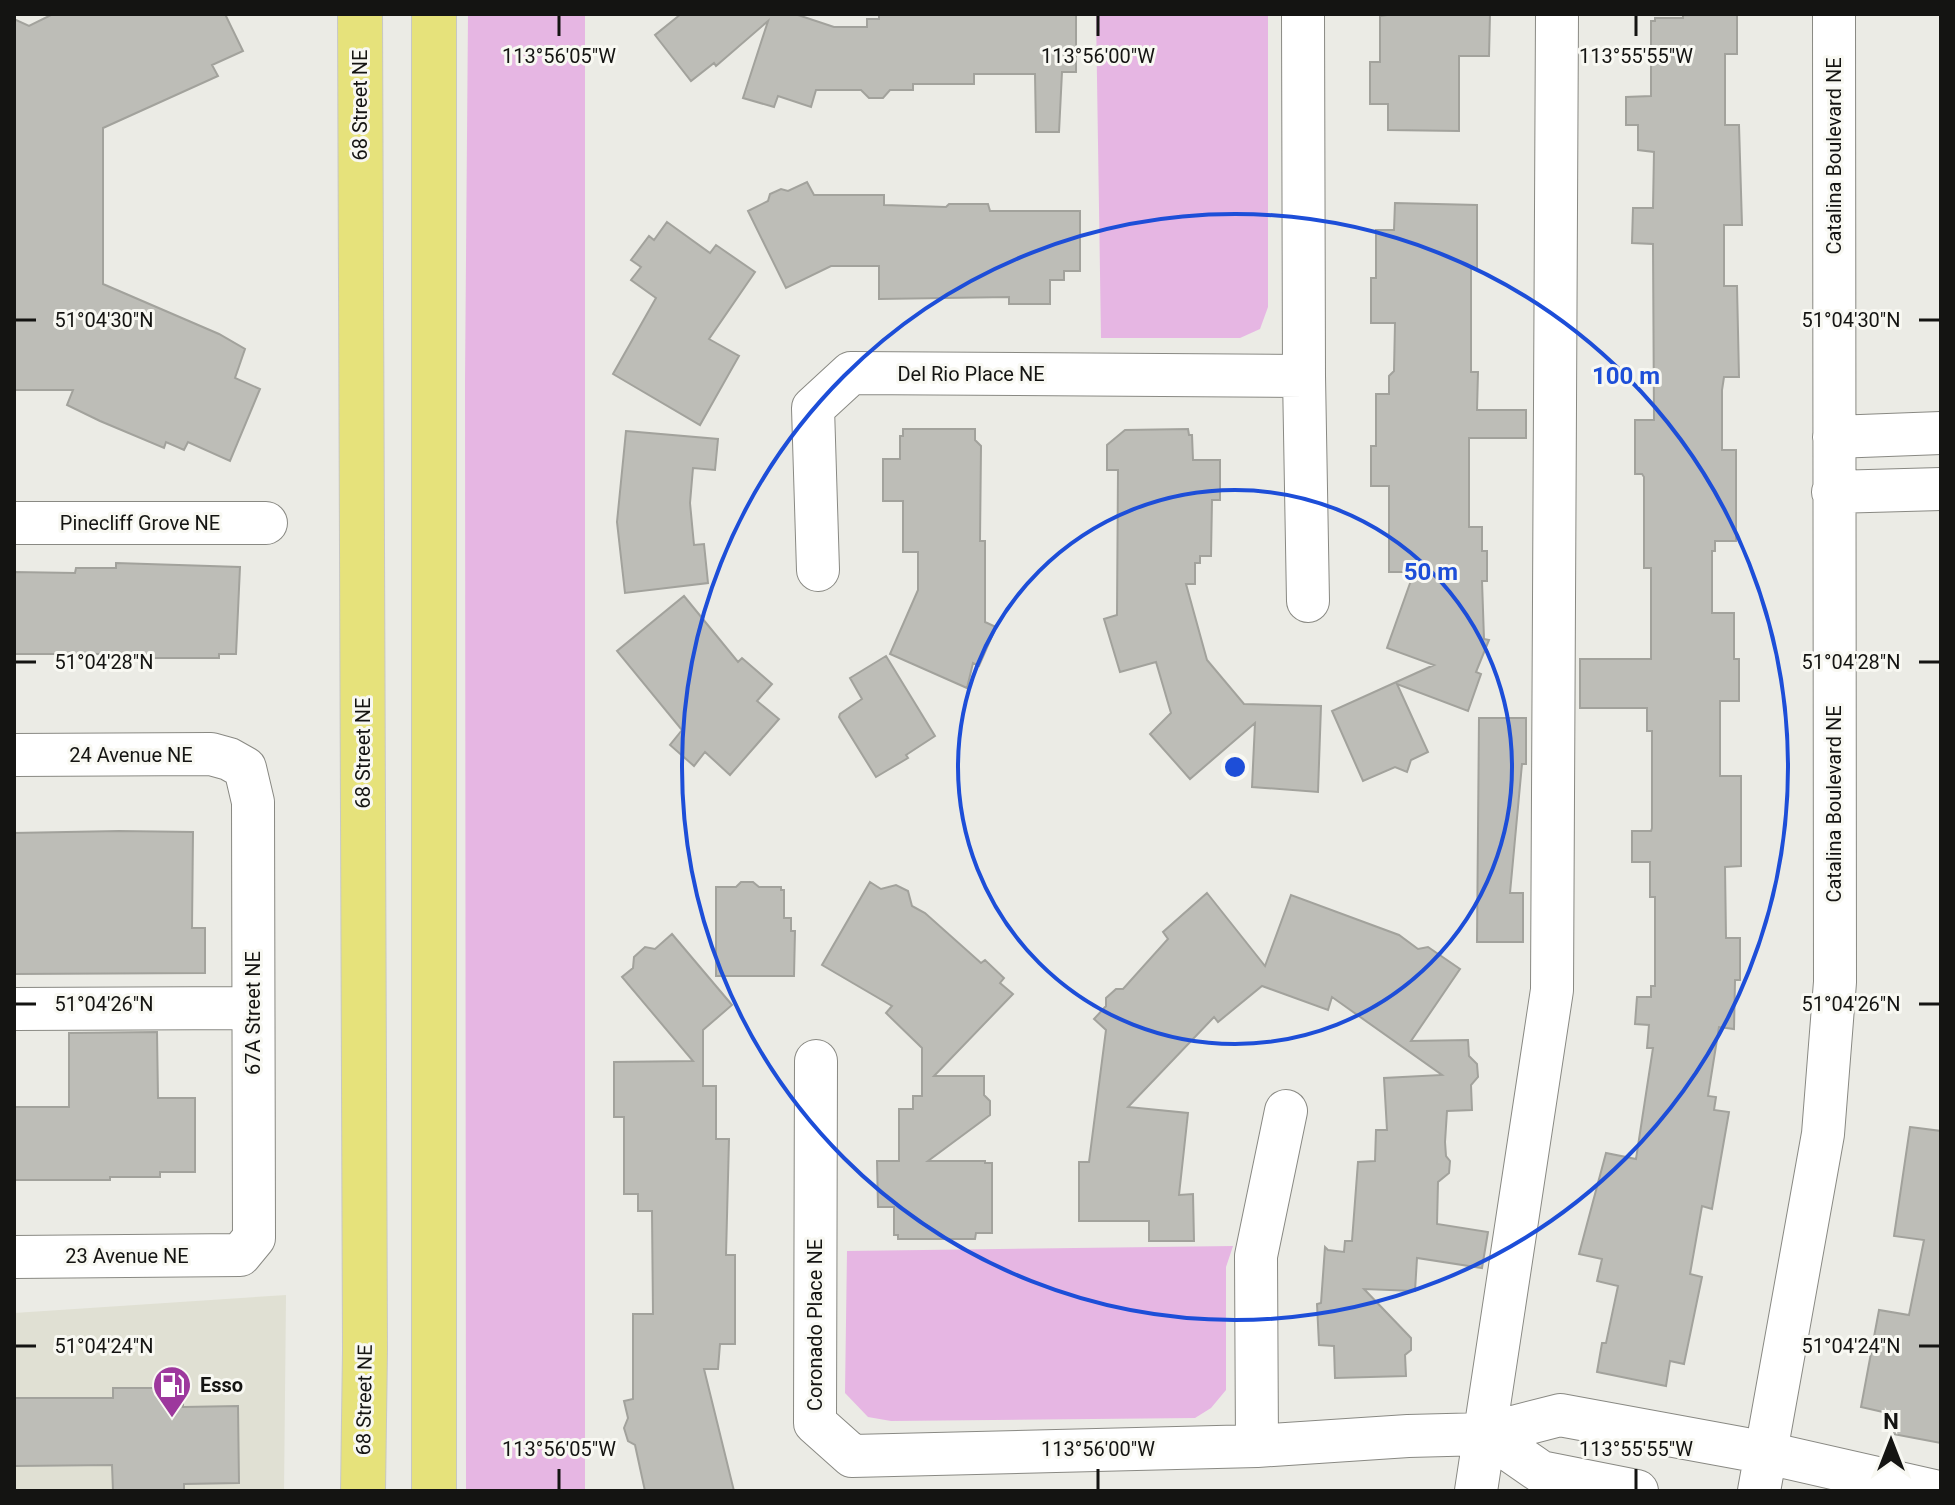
<svg xmlns="http://www.w3.org/2000/svg" width="1955" height="1505" viewBox="0 0 1955 1505" font-family="Roboto,sans-serif">
  <style>
    .built { fill: #e0e0d3 }
    .green { fill: #e6b6e3 }
    .building { fill: #bdbdb7; stroke: #a2a29c; stroke-width: 2 }
    .lines { fill: none; stroke-linecap: round; stroke-linejoin: round }
    .minor-casing { stroke: #898983; stroke-width: 44 }
    .major-casing { stroke: #c7c7c6; stroke-width: 46 }
    .minor { stroke: #fff; stroke-width: 42 }
    .major { stroke: #e6e27b; stroke-width: 44 }
    .ticks { fill: none; stroke: #141412; stroke-width: 3 }
    .ring { fill: none; stroke: #1d4ed8; stroke-width: 4 }
    .labels { text-anchor: middle; stroke-width: 6; stroke-linejoin: round; paint-order: stroke }
    .street-label { font-size: 20px; fill: #141412; stroke: #f8f8f2 }
    .poi-label { font-size: 20px; font-weight: bold; fill: #141412; stroke: #f8f8f2; text-anchor: start }
    .ticks-label { font-size: 20px; text-anchor: middle; fill: #141412; stroke: #f8f8f2; stroke-width: 6; stroke-linejoin: round; paint-order: stroke }
    .centre { fill: #1d4ed8; stroke: #f8f8f2; stroke-width: 4 }
    .ring-label { font-size: 24px; text-anchor: middle; font-weight: bold; fill: #1d4ed8; stroke: #f8f8f2; stroke-width: 6; stroke-linejoin: round; paint-order: stroke }
  </style>
  <rect width="100%" height="100%" fill="#ebebe5"/>
  <path class="built" d="M286 1295 284 1491H14V1313Z"/>
  <path class="green" d="M468 14H585V1491H466L465 382Z
    M1096 14H1268V307L1260 329 1240 338H1101Z
    M1233 1246 1226 1267V1390L1211 1408 1195 1418 891 1421 868 1417 845 1393 847 1251Z"/>
  <path class="building" d="M53 14H225L243 51 212 65 218 76 103 128V284L219 334 245 349 235 378 260 389 230 461 188 442 184 450 166 442 164 448 100 421 67 405 73 390H14V19L29 26Z
    M681 14H795L834 27H867V19H879V14H1076V72H1062L1059 132H1036L1035 74H974V84H913V90H890L883 98H869L861 90H816L811 107 778 96 774 107 743 98 768 21 716 66 714 63 691 81 655 35Z
    M1394 14H1490L1489 56H1459V131L1388 130V104H1370V62H1380V16Z
    M1683 14H1737V54H1725V125H1739L1742 225H1724V286H1737L1739 377H1724L1722 390V450H1736V541H1715V551H1712V613H1734V659H1739V701H1720V776H1741V866L1725 867 1726 938H1740V980H1735L1734 1029 1719 1027 1708 1096 1716 1097 1714 1110 1729 1112 1712 1209 1702 1206 1690 1274 1702 1277 1684 1364 1670 1361 1666 1386 1597 1372 1602 1343H1606L1618 1286 1597 1281 1602 1259 1579 1254 1606 1153 1636 1159 1653 1048H1647L1649 1025 1635 1024 1637 997H1651V986H1655V897H1650V862H1632V831H1651L1652 828V731H1647V708H1580V659H1651V568H1644V477L1642 474H1635V420H1654L1653 244 1632 243 1633 208H1653L1654 152 1638 150V125H1626V97L1651 96V21H1655V18H1683Z
    M807 182 814 195H884V205L946 207 949 204H988L990 211H1080V271H1064V280H1050V304H1009V297L879 299V266H831L786 288 748 211 768 201 770 194 781 189 788 191Z
    M1395 203 1477 205V269H1471V372H1478L1477 410H1526V438H1469V527H1482V551H1487V581H1482L1484 639 1489 640 1476 672 1481 674 1468 711 1397 684 1428 752 1411 760 1407 772 1395 767 1363 781 1332 711 1434 665 1387 648 1414 572H1389V486H1371V446H1376V394H1389V376L1394 371 1395 323H1371V278H1376V230H1394Z
    M667 222 710 253 716 245 755 272 709 339 739 356 700 425 613 374 656 298 631 280 641 267 631 260 649 236 654 240Z
    M903 429H975V440L981 446 980 541H985V622L996 627 979 666 973 663 967 688 890 654 918 590V552H903V501H883V459H900V436H903Z
    M1188 429 1189 435H1192L1193 460H1220V500H1212L1211 556H1200V563H1195V584H1186L1207 660 1244 704 1321 706 1318 792 1252 787 1255 723 1190 779 1150 734 1171 713 1156 662 1120 672 1104 619 1117 615 1118 470H1107V445L1125 430Z
    M626 431 718 439 715 470 693 468 690 503 694 545 704 544 708 583 625 593 617 522Z
    M116 563 240 567 236 654H219V658H104V654H14V572L75 573 76 568H116Z
    M684 596 738 662 742 658 772 684 757 701 779 719 730 775 705 752 694 766 670 745 682 730 617 651Z
    M886 656 935 736 906 755 908 758 876 777 839 717 840 714 862 699 850 678Z
    M1479 718H1526V764H1522L1510 893H1523V942H1477Z
    M119 831 193 832 192 928H205V973L14 974V833Z
    M741 882H753L759 887H781V890H784V918H791V931H795L794 976H716V887H736Z
    M870 882 881 889 896 885 908 891 912 906 925 913 981 963 985 960 1004 978 1000 983 1013 994 934 1076H984V1095L990 1101V1115L928 1161H985V1163H992V1233H976L975 1239H898V1235H894V1207H878L877 1161H899V1109H913V1096H922V1048L886 1013 892 1006 822 965Z
    M1207 893 1265 966 1291 895 1399 935 1418 949 1428 947 1460 969 1411 1041 1468 1040 1469 1056 1477 1064 1478 1077 1471 1085 1472 1110 1447 1111 1445 1142 1446 1156 1450 1161 1449 1173 1438 1182 1437 1224 1488 1232 1482 1268 1417 1258 1415 1291 1364 1289 1411 1338V1350L1405 1355 1406 1376 1335 1378 1334 1346 1319 1345 1317 1304 1321 1303 1325 1247 1328 1250 1344 1252 1345 1241H1352L1358 1162 1375 1161 1376 1130H1387L1384 1078 1442 1075 1332 997 1328 1010 1262 986 1218 1022 1214 1017 1128 1107 1188 1113 1179 1195 1193 1194 1194 1241H1149V1221H1079V1162H1089L1106 1030 1094 1019 1106 1006V998L1116 989H1123L1168 939 1163 932Z
    M672 934 732 1005 703 1030V1086H716V1139H729L726 1255H735V1344H720L718 1369H704L734 1491H645L635 1445 628 1441 624 1428 628 1418 624 1401 633 1399V1314H653L652 1211H638V1194H624V1117H614V1062L693 1061 622 977 633 968 634 957 645 947 655 949Z
    M157 1032 158 1098H195V1172H160V1177H110V1180H14V1107H69V1033Z
    M1910 1127 1941 1131V1443L1893 1434 1896 1415 1861 1407 1879 1310 1909 1315 1924 1240 1894 1236Z
    M113 1388H183V1407L238 1406 239 1483 184 1484V1491H113L112 1465 14 1466V1398H113Z"/>
  <g class="lines">
    <g class="minor-casing">
      <path id="minor" d="M1304 376 1308 601
        M1834 437 1941 433
        M1833 492 1941 489
        M14 523H266
        M818 570 813 408 851 373 1304 376 1303 14
        M14 755 211 754 229 759 245 768 253 802 254 1238 240 1255 14 1257
        M14 1009 253 1008
        M816 1061 815 1423 852 1456 1257 1446 1408 1436 1486 1434 1560 1415 1767 1453 1934 1491
        M1486 1434 1541 1472 1637 1491
        M1257 1446 1256 1256 1286 1111
        M1476 1491 1552 990 1557 14
        M1759 1491 1823 1134 1835 982 1834 14"/>
    </g>
    <g class="major-casing">
      <path id="major" d="M360 14 365 1350 363 1491
        M434 14V1491"/>
    </g>
    <use href="#minor" class="minor"/>
    <use href="#major" class="major"/>
  </g>
  <path class="ticks" d="M559 16V36M1098 16V36M1636 16V36M16 320H36M1919 320H1939M16 662H36M1919 662H1939M16 1004H36M1919 1004H1939M16 1346H36M1919 1346H1939M559 1469V1489M1098 1469V1489M1636 1469V1489"/>
  <g class="ring">
    <circle cx="1235" cy="767" r="277"/>
    <circle cx="1235" cy="767" r="553"/>
  </g>
  <defs>
    <g id="fuel-pin" transform="scale(2)"><path d="M0 17L-7.5 6A9.5 9.5 0 1 1 7.5 6Z" fill="#9d389d" stroke="#f8f8f2"/><path d="M-5.5-6h7V0h2V4h1.3V-2.5L3-4.5l.8-.8L6-3V5H2.5V1h-1V6h-7ZM-4.2-4.7v3.2H.2V-4.7Z" fill="#fff"/></g>
  </defs>
  <g fill-rule="evenodd">
    <use href="#fuel-pin" x="172" y="1385"/>
  </g>
  <g class="labels">
    <g class="street-label">
      <text transform="translate(360 105) rotate(-90)" y="7">68 Street NE</text>
      <text transform="translate(1834 156) rotate(-90)" y="7">Catalina Boulevard NE</text>
      <text x="971" y="381">Del Rio Place NE</text>
      <text x="140" y="530">Pinecliff Grove NE</text>
      <text transform="translate(363 753) rotate(-90)" y="7">68 Street NE</text>
      <text x="131" y="762">24 Avenue NE</text>
      <text transform="translate(1834 804) rotate(-90)" y="7">Catalina Boulevard NE</text>
      <text transform="translate(253 1013) rotate(-90)" y="7">67A Street NE</text>
      <text x="127" y="1263">23 Avenue NE</text>
      <text transform="translate(815 1325) rotate(-90)" y="7">Coronado Place NE</text>
      <text transform="translate(364 1400) rotate(-89)" y="7">68 Street NE</text>
    </g>
    <g class="poi-label">
      <text x="200" y="1392">Esso</text>
    </g>
  </g>
  <g class="ticks-label">
    <text x="559" y="63">113°56'05"W</text>
    <text x="1098" y="63">113°56'00"W</text>
    <text x="1636" y="63">113°55'55"W</text>
    <text x="104" y="327">51°04'30"N</text>
    <text x="1851" y="327">51°04'30"N</text>
    <text x="104" y="669">51°04'28"N</text>
    <text x="1851" y="669">51°04'28"N</text>
    <text x="104" y="1011">51°04'26"N</text>
    <text x="1851" y="1011">51°04'26"N</text>
    <text x="104" y="1353">51°04'24"N</text>
    <text x="1851" y="1353">51°04'24"N</text>
    <text x="559" y="1456">113°56'05"W</text>
    <text x="1098" y="1456">113°56'00"W</text>
    <text x="1636" y="1456">113°55'55"W</text>
  </g>
  <circle cx="1235" cy="767" r="12" class="centre"/>
  <g class="ring-label">
    <text x="1626" y="384">100 m</text>
    <text x="1431" y="580">50 m</text>
  </g>
  <rect width="1955" height="1505" fill="none" stroke="#141412" stroke-width="32"/>
  <g transform="translate(1891 1441)" stroke="#f8f8f2" stroke-width="6" paint-order="stroke">
  <path d="M0-6L14 30L0 20L-14 30Z" fill="#141412"/>
  <text y="-12" font-size="22" font-weight="bold" text-anchor="middle" fill="#141412">N</text>
  </g>
</svg>
